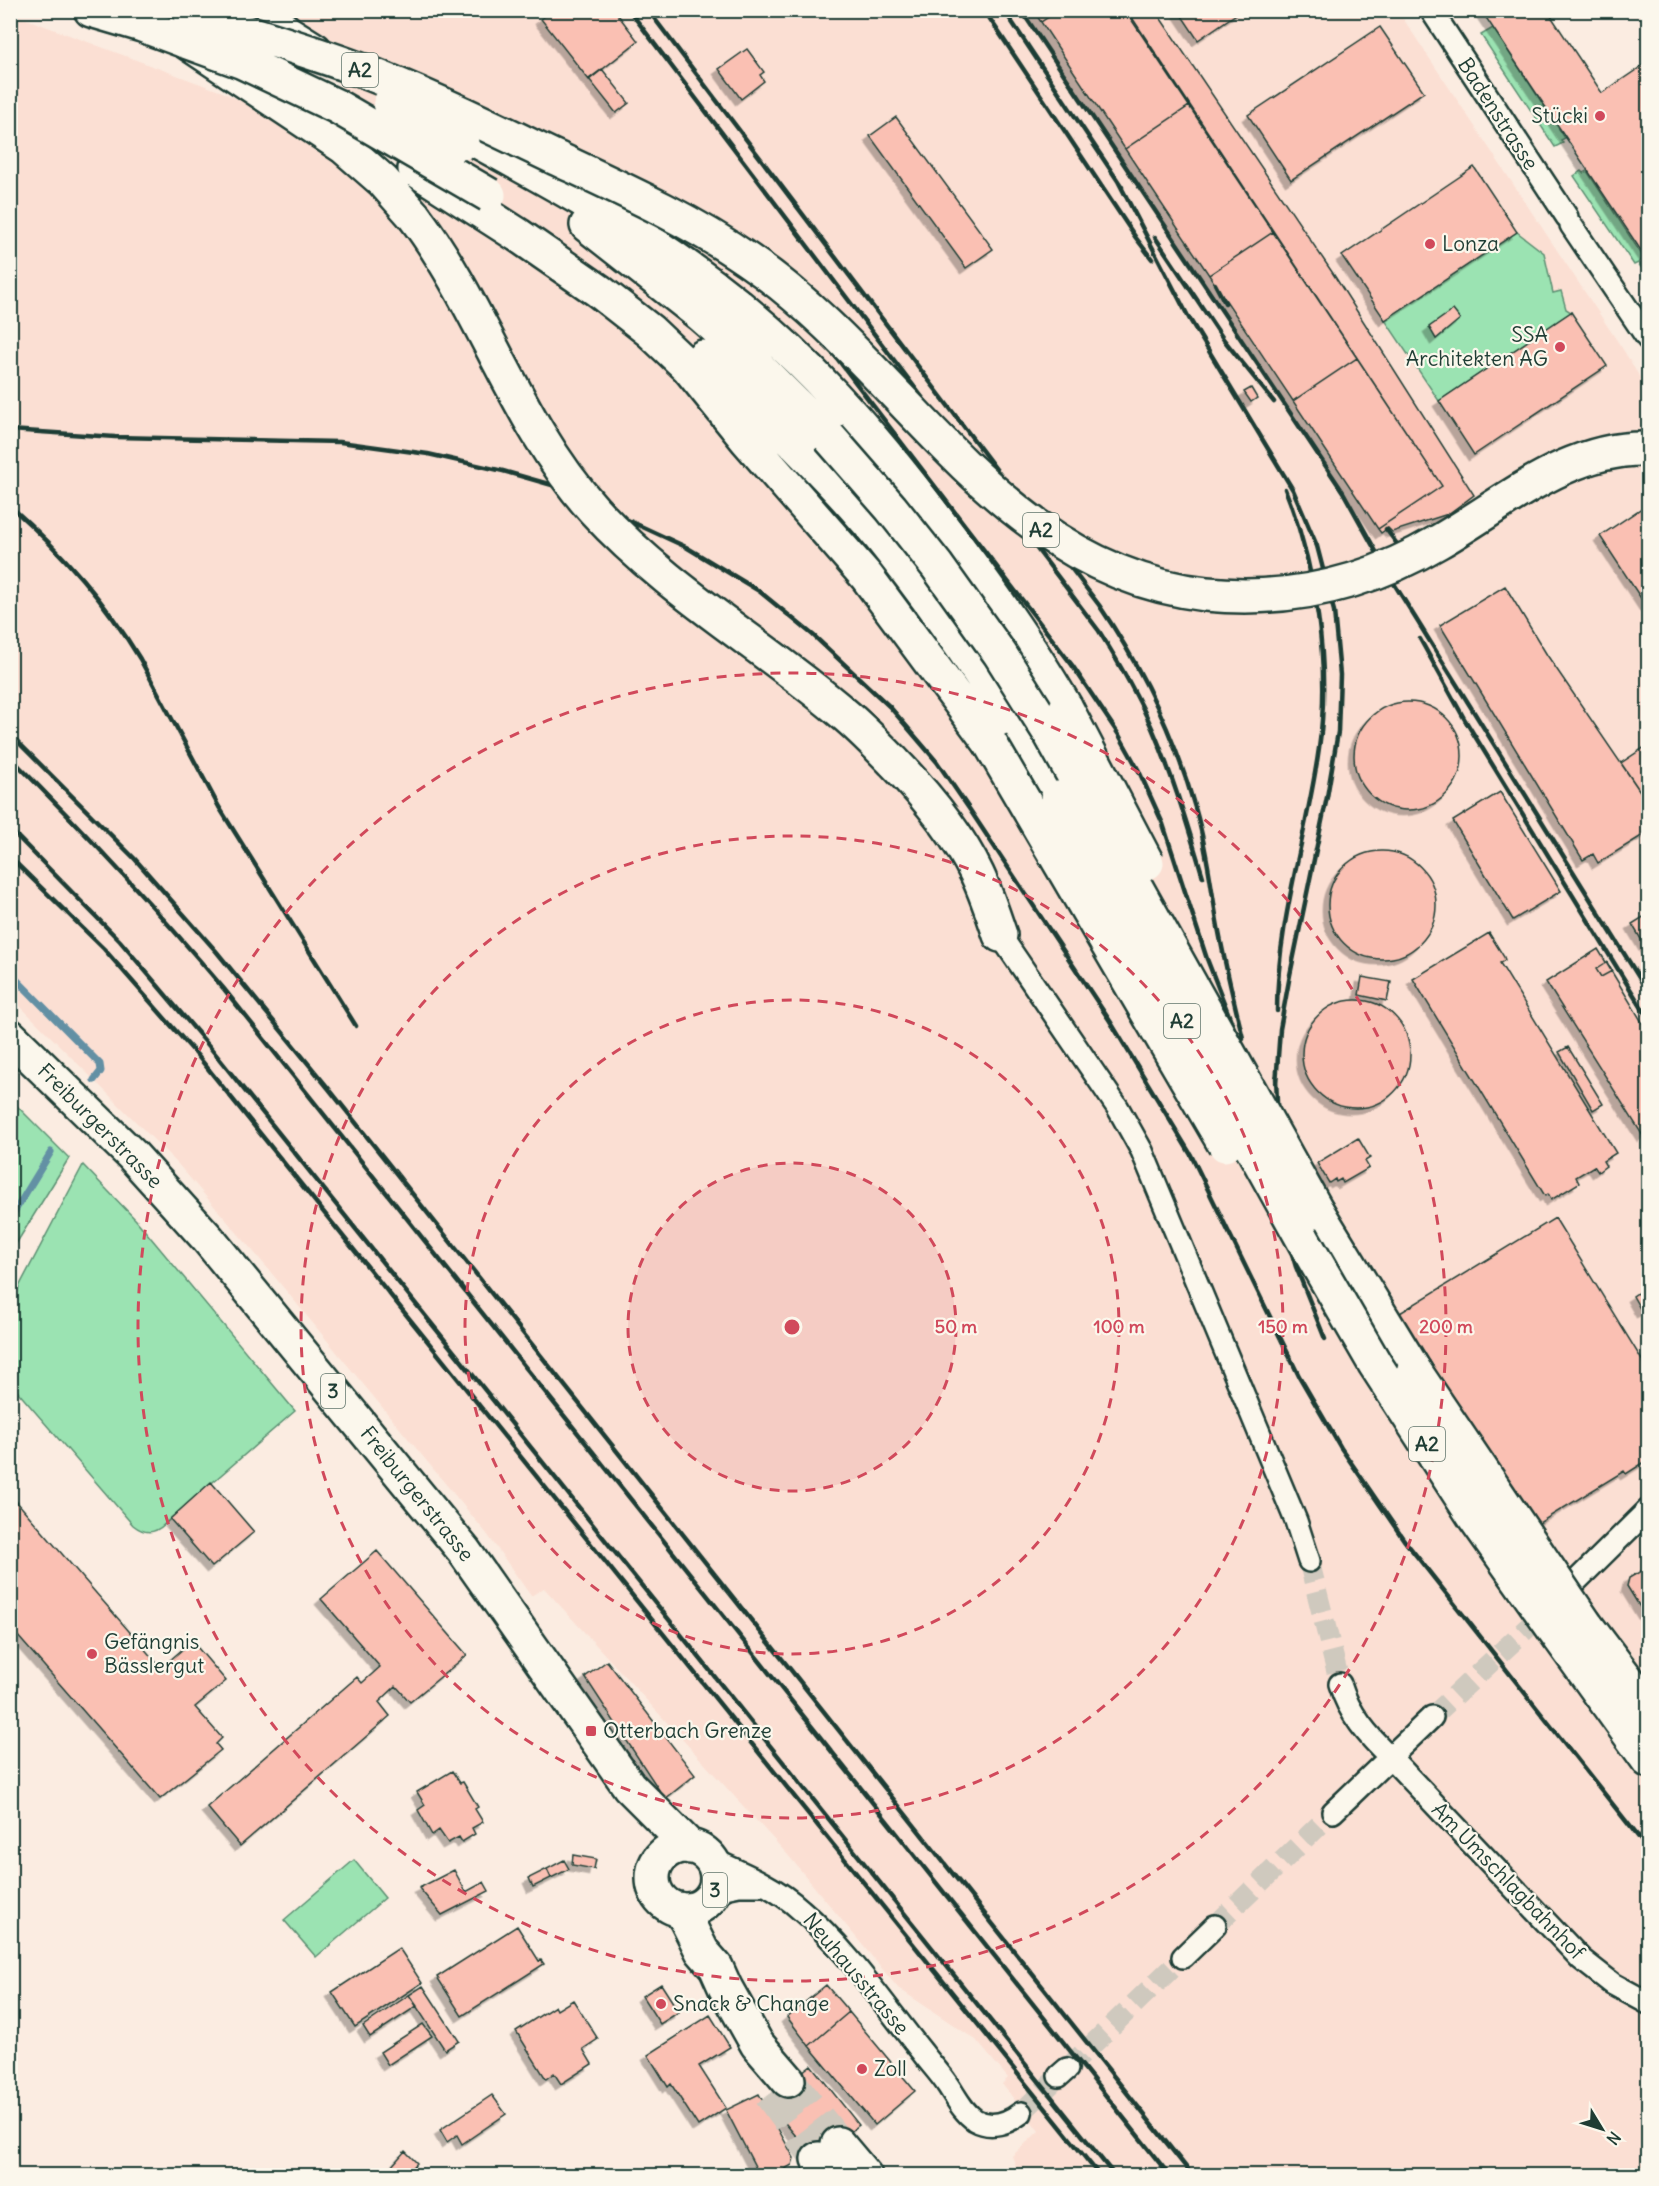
<svg xmlns="http://www.w3.org/2000/svg" width="1659" height="2186" viewBox="0 0 1659 2186" font-family="Delius,sans-serif">
  <style>
    .built { fill: #fbdfd3 }
    .green { fill: #9be3b2; stroke: #5d9073; stroke-width: 1.5 }
    .lines { fill: none; stroke-linecap: round; stroke-linejoin: round }
    .stream { stroke: #6390a4; stroke-width: 7 }
    .building { fill: #fac0b3; stroke: #1f3d34; stroke-width: 1.5; filter: url(#shadow) }
    .minor-tunnel { stroke: #cfc9be; stroke-width: 21; stroke-dasharray: 21 10; stroke-linecap: butt }
    .primary-tunnel { stroke: #cfc9be; stroke-width: 33; stroke-dasharray: 33 16; stroke-linecap: butt }
    .minor-casing { stroke: #1f3d34; stroke-width: 26 }
    .primary-casing { stroke: #1f3d34; stroke-width: 38 }
    .motorway-casing { stroke: #1f3d34; stroke-width: 38 }
    .minor { stroke: #fbf7ec; stroke-width: 21 }
    .primary { stroke: #fbf7ec; stroke-width: 33 }
    .motorway { stroke: #fbf7ec; stroke-width: 33 }
    .rail { stroke: #1f3d34; stroke-width: 4.5 }
    .motorway-bridge-casing { stroke: #1f3d34; stroke-width: 38; stroke-linecap: butt }
    .motorway-bridge { stroke: #fbf7ec; stroke-width: 33 }
    .ring { fill: none; stroke: #d1495b; stroke-width: 3; stroke-dasharray: 10 8 }
    .poi-dot { fill: #d1495b; stroke: #fbf7ec; stroke-width: 2 }
    .labels { text-anchor: middle; stroke-width: 4.5; stroke-linejoin: round; paint-order: stroke }
    .shield { fill: #fbf7ec; stroke: #61756b; stroke-width: 1.5 }
    .shield-label { font-size: 20px; font-weight: bold; fill: #1f3d34 }
    .street-label { font-size: 21px; fill: #1f3d34; stroke: #fbf7ec }
    .poi-label { font-size: 21px; fill: #1f3d34; stroke: #fbf7ec; text-anchor: start }
    .centre { fill: #d1495b; stroke: #fbf7ec; stroke-width: 3 }
    .ring-label { font-size: 18px; text-anchor: middle; font-weight: bold; fill: #d1495b; stroke: #fbf7ec; stroke-width: 4.5; stroke-linejoin: round; paint-order: stroke }
  </style>
  <defs>
    <filter id="shadow"><feDropShadow dx="-5.5" dy="5.5" stdDeviation="0" flood-color="#0004"/></filter>
  </defs>
  <rect width="100%" height="100%" fill="#fbece1"/>
  <filter id="ink" filterUnits="userSpaceOnUse"><feTurbulence type="fractalNoise" baseFrequency=".0167" numOctaves="2"/><feDisplacementMap in="SourceGraphic" scale="12" xChannelSelector="R" yChannelSelector="G"/><feConvolveMatrix kernelMatrix="1 2 1 2 8 2 1 2 1" color-interpolation-filters="sRGB"/></filter>
  <g filter="url(#ink)">
    <path class="built" d="M287 11H1398L1624 351 1648 391V2175H1023L1017 2169 1012 2156 1039 2131 1002 2084 1008 2078 976 2040 898 1988 788 1855 544 1588 531 1596 487 1534 259 1258 177 1163 11 997 10 13 222 92 271 114 337 156 411 185Z"/>
    <path class="green" d="M1493 28 1565 138 1561 140 1563 143 1555 147 1481 35Z
      M1581 171 1583 173 1587 171 1644 258 1639 262 1648 275V287L1644 280 1648 277 1638 263 1634 265 1574 176Z
      M1517 232 1544 253 1553 293 1561 291 1566 309 1571 312 1439 401 1385 320Z
      M11 1100 69 1158 11 1252Z
      M83 1165 136 1220 295 1411 170 1519C158 1532 148 1537 133 1525L11 1384 10 1304Z
      M354 1860 385 1898 316 1957 284 1920Z"/>
    <g class="lines">
      <path class="stream" d="M10 973 100 1064 101 1071 94 1080
        M10 1219 51 1152"/>
    </g>
    <path class="building" d="M553 10 561 12 618 10 620 13 618 15 638 41 589 80 541 19Z
      M1033 10H1059L1041 22Z
      M1059 10H1125L1189 106 1125 149 1041 22Z
      M1127 10H1155L1332 272 1474 495 1448 514 1392 532 1388 528 1381 533 1378 529 1442 486Z
      M1178 10H1242L1198 40Z
      M1481 10H1547L1602 93 1648 62V261Z
      M1380 27 1424 92 1291 180 1248 115Z
      M747 49 764 72 760 75 764 81 741 99 719 69Z
      M602 69 629 103 616 113 589 79Z
      M1189 106 1273 232 1209 275 1125 149Z
      M896 117 993 249 966 268 870 136Z
      M1474 167 1517 232 1385 320 1342 256Z
      M1273 232 1357 358 1293 401 1209 275Z
      M1453 310 1460 319 1436 339 1429 327Z
      M1571 312 1607 366 1474 455 1439 401Z
      M1357 358 1442 486 1378 529 1293 401Z
      M1251 388 1257 398 1251 402 1244 392Z
      M1648 504V609L1600 536Z
      M1505 586 1547 655 1648 803V832L1598 863 1593 854 1583 860 1440 625Z
      M1354 756a54 54 0 1 1 108 0a54 54 0 1 1-108 0Z
      M1648 745V803L1621 763Z
      M1500 792 1561 891 1513 920 1453 821Z
      M1328 905a54 54 0 1 1 108 0a54 54 0 1 1-108 0Z
      M1648 914V951L1632 924Z
      M1489 933 1504 957 1505 960 1500 963 1616 1153 1603 1161 1606 1166 1598 1172 1594 1166 1576 1177 1579 1183 1551 1200 1548 1194 1545 1196 1413 979Z
      M1598 949 1648 1032V1132L1643 1136 1546 982Z
      M1607 962 1612 971 1601 977 1596 969Z
      M1362 977 1391 982 1387 1001 1359 995Z
      M1302 1054a54 54 0 1 1 108 0a54 54 0 1 1-108 0Z
      M1568 1047 1603 1104 1593 1110 1559 1052Z
      M1358 1138 1370 1158 1365 1161 1369 1168 1343 1183 1341 1179 1336 1182 1335 1179 1329 1183 1317 1163Z
      M1555 1218 1645 1365 1648 1363V1460L1626 1474 1624 1471 1531 1528 1414 1344 1417 1342 1404 1320 1400 1323 1395 1316Z
      M1648 1286V1309L1642 1312 1633 1296Z
      M211 1482 254 1532 212 1567 170 1519Z
      M10 1494 161 1668 192 1641 226 1681 195 1707 222 1738 216 1744 221 1750 160 1799 10 1627Z
      M377 1551 467 1655 410 1702 396 1686 379 1702 390 1716 240 1846 207 1807 357 1677 362 1683 380 1667 321 1599Z
      M1648 1567V1620L1627 1586 1629 1578Z
      M607 1661 695 1775 665 1799 585 1677Z
      M452 1771 460 1783 463 1782 478 1807 475 1809 483 1822 472 1828 475 1834 462 1842 459 1837 448 1843 439 1830 432 1835 418 1810 425 1805 417 1792Z
      M573 1855 596 1859 594 1869 572 1865Z
      M564 1860 569 1869 551 1878 547 1869Z
      M547 1869 551 1878 533 1887 529 1878Z
      M454 1870 466 1892 484 1882 489 1891 442 1915 419 1888Z
      M517 1926 539 1961 541 1960 544 1964 462 2016 437 1977Z
      M399 1948 422 1983 355 2027 332 1992Z
      M661 1984 679 2012 660 2024 642 1996Z
      M826 1985 849 2012 809 2046 787 2017Z
      M423 1986 459 2041 445 2050 409 1995Z
      M409 1995 417 2006 370 2037 363 2026Z
      M573 2000 598 2039 583 2049 592 2064 561 2084 554 2073 546 2079 516 2031 555 2006 557 2010Z
      M849 2012 915 2091 875 2125 809 2046Z
      M710 2015 730 2047 699 2066 726 2108 698 2126 671 2084 668 2087 648 2055Z
      M423 2024 432 2036 388 2065 380 2052Z
      M811 2065 859 2125 815 2159 766 2100Z
      M759 2094 794 2158 792 2165 772 2176H760L726 2110Z
      M492 2095 506 2114 462 2144 457 2135 447 2142 440 2130Z
      M405 2151 417 2163 405 2176H383Z"/>
    <g class="lines">
      <path class="minor-tunnel" d="M1309 1561 1340 1684
        M1432 1717 1537 1619
        M1215 1926 1333 1812
        M1067 2069 1183 1957
        M1021 2113 1059 2076"/>
      <path class="primary-tunnel" d="M788 2080 838 2144
        M770 2094 818 2159"/>
      <g class="minor-casing">
        <path id="minor" d="M1431 10 1567 217
          M1571 225 1648 339
          M1000 935 1118 1108 1142 1151 1296 1521 1309 1561
          M1557 1600 1648 1510
          M1340 1684C1349 1714 1368 1736 1390 1757L1581 1959 1613 1984 1648 2003
          M1625 1699 1648 1731
          M1333 1812 1432 1717
          M711 1859C742 1873 775 1886 801 1910 846 1948 885 2006 922 2052 930 2063 940 2073 947 2084 956 2097 962 2111 975 2120 991 2129 1008 2123 1021 2113
          M715 1890 739 1885H763
          M1183 1957 1215 1926
          M1059 2076 1067 2069"/>
      </g>
      <g class="primary-casing">
        <path id="primary" d="M10 1036 132 1155 208 1239 464 1551 629 1786 690 1847
          M653 1878a32 32 0 1 1 64 0a32 32 0 1 1-64 0Z
          M679 1909 686 1919 702 1951 716 1967 725 1987 757 2044 788 2080
          M838 2144 865 2176
          M818 2159 832 2176"/>
      </g>
      <g class="motorway-casing">
        <path id="motorway" d="M91 10 142 25 185 41 344 147 383 181 414 216
          M261 10 288 33 315 50
          M438 120C533 171 627 221 713 286 801 352 872 434 938 521 984 581 1028 642 1066 708
          M415 169 518 235 599 291 650 331 688 367 747 440 867 577 990 743
          M587 225 700 314 739 348 829 437
          M703 357C770 419 837 481 893 553 954 630 1008 714 1058 798
          M893 761C925 794 957 832 977 874 986 893 993 914 1000 935
          M1317 1211 1414 1370
          M1586 1625 1648 1707
          M1560 1638 1648 1760"/>
      </g>
      <use href="#minor" class="minor"/>
      <use href="#primary" class="primary"/>
      <use href="#motorway" class="motorway"/>
      <path class="rail" d="M629 10 1099 631C1119 663 1137 694 1152 728 1173 776 1188 827 1203 877
        M648 10 1099 605C1142 668 1175 737 1196 811 1207 848 1211 888 1218 927 1225 964 1234 1002 1243 1038
        M984 10 1136 238 1152 259
        M1004 10 1122 187
        M1021 10 1343 492 1393 582 1648 992
        M1118 181 1189 318 1293 490 1317 546 1334 611 1340 675 1338 732 1327 797 1290 975 1280 1029 1276 1084
        M1155 237 1224 340 1274 402
        M1215 284 1225 303
        M829 348 1072 665 1119 735 1138 769 1163 824 1207 959 1246 1059 1263 1156 1296 1267 1325 1339
        M10 430 115 437 340 442 428 454 503 471 552 485 686 547 759 591 813 635 890 707 937 762 970 810 1110 1021 1191 1155 1299 1376 1341 1448 1404 1540 1648 1849
        M10 506C61 551 105 601 140 659L219 807 356 1026
        M1386 529 1400 548
        M1420 639 1465 720 1648 1018
        M10 734 134 858 216 951 329 1089 1193 2176
        M10 757C85 832 156 908 224 989L1170 2176
        M10 829 120 941 209 1046 1115 2176
        M10 857 104 949 197 1055 1100 2176
        M1277 1011C1277 921 1307 836 1319 748 1331 666 1316 566 1285 489
        M1276 1077 1279 1153"/>
      <g class="motorway-bridge-casing">
        <path id="motorway-bridge" d="M191 15C244 31 298 47 350 66 421 92 489 126 556 158 622 189 689 219 748 260 906 367 998 571 1206 594 1288 602 1367 584 1438 542 1505 504 1568 446 1648 449
          M185 41 243 62 336 106 489 195
          M390 103 462 143
          M414 216C483 307 517 425 594 510 667 590 762 644 844 714 861 728 877 745 893 761
          M829 437 891 508 937 566 1000 654 1051 735 1317 1211
          M1066 708 1147 863
          M990 743 1225 1145
          M1058 798 1305 1243 1375 1364 1475 1518 1560 1638
          M1414 1370 1586 1625"/>
      </g>
      <use href="#motorway-bridge" class="motorway-bridge"/>
    </g>
  </g>
  <circle cx="792" cy="1327" r="164" fill="#d1495b" fill-opacity=".12"/>
  <g class="ring">
    <circle cx="792" cy="1327" r="164"/>
    <circle cx="792" cy="1327" r="327"/>
    <circle cx="792" cy="1327" r="491"/>
    <circle cx="792" cy="1327" r="654"/>
  </g>
  <g class="poi-dot">
    <circle cx="1600" cy="116" r="6"/>
    <circle cx="1430" cy="244" r="6"/>
    <circle cx="1560" cy="347" r="6"/>
    <circle cx="92" cy="1654" r="6"/>
    <rect x="585" y="1725" width="12" height="12" rx="3"/>
    <circle cx="661" cy="2004" r="6"/>
    <circle cx="862" cy="2069" r="6"/>
  </g>
  <g class="labels">
    <g class="shield">
      <rect x="342" y="53" width="36" height="34" rx="4.5"/>
      <rect x="1023" y="513" width="36" height="34" rx="4.5"/>
      <rect x="1164" y="1004" width="36" height="34" rx="4.5"/>
      <rect x="321" y="1374" width="24" height="34" rx="4.5"/>
      <rect x="1409" y="1427" width="36" height="34" rx="4.5"/>
      <rect x="703" y="1873" width="24" height="34" rx="4.5"/>
    </g>
    <g class="shield-label">
      <text x="360" y="77">A2</text>
      <text x="1041" y="537">A2</text>
      <text x="1182" y="1028">A2</text>
      <text x="333" y="1398">3</text>
      <text x="1427" y="1451">A2</text>
      <text x="715" y="1897">3</text>
    </g>
    <g class="street-label">
      <text transform="translate(1498 114) rotate(57)" y="7">Badenstrasse</text>
      <text transform="translate(100 1126) rotate(45)" y="7">Freiburgerstrasse</text>
      <text transform="translate(417 1494) rotate(51)" y="7">Freiburgerstrasse</text>
      <text transform="translate(1508 1881) rotate(46)" y="7">Am Umschlagbahnhof</text>
      <text transform="translate(856 1974) rotate(50)" y="7">Neuhausstrasse</text>
    </g>
    <g class="poi-label">
      <text x="1588" y="123" text-anchor="end">Stücki</text>
      <text x="1442" y="251">Lonza</text>
      <text x="1548" y="342" text-anchor="end">SSA<tspan x="1548" dy="24">Architekten AG</tspan></text>
      <text x="104" y="1649">Gefängnis<tspan x="104" dy="24">Bässlergut</tspan></text>
      <text x="603" y="1738">Otterbach Grenze</text>
      <text x="673" y="2011">Snack &amp; Change</text>
      <text x="874" y="2076">Zoll</text>
    </g>
  </g>
  <circle cx="792" cy="1327" r="9" class="centre"/>
  <g class="ring-label">
    <text x="956" y="1333">50 m</text>
    <text x="1119" y="1333">100 m</text>
    <text x="1283" y="1333">150 m</text>
    <text x="1446" y="1333">200 m</text>
  </g>
  <rect width="1659" height="2186" fill="none" stroke="#fbf7ec" stroke-width="36"/>
  <rect x="18" y="18" width="1623" height="2150" fill="none" stroke="#1f3d34" stroke-width="2" filter="url(#ink)"/>
  <g transform="translate(1602 2129) rotate(128)" stroke="#fbf7ec" stroke-width="4.5" paint-order="stroke">
  <path d="M0-4.5L10 22L0 15L-10 22Z" fill="#1f3d34"/>
  <text y="-9" font-size="16" font-weight="bold" text-anchor="middle" fill="#1f3d34">N</text>
  </g>
</svg>
